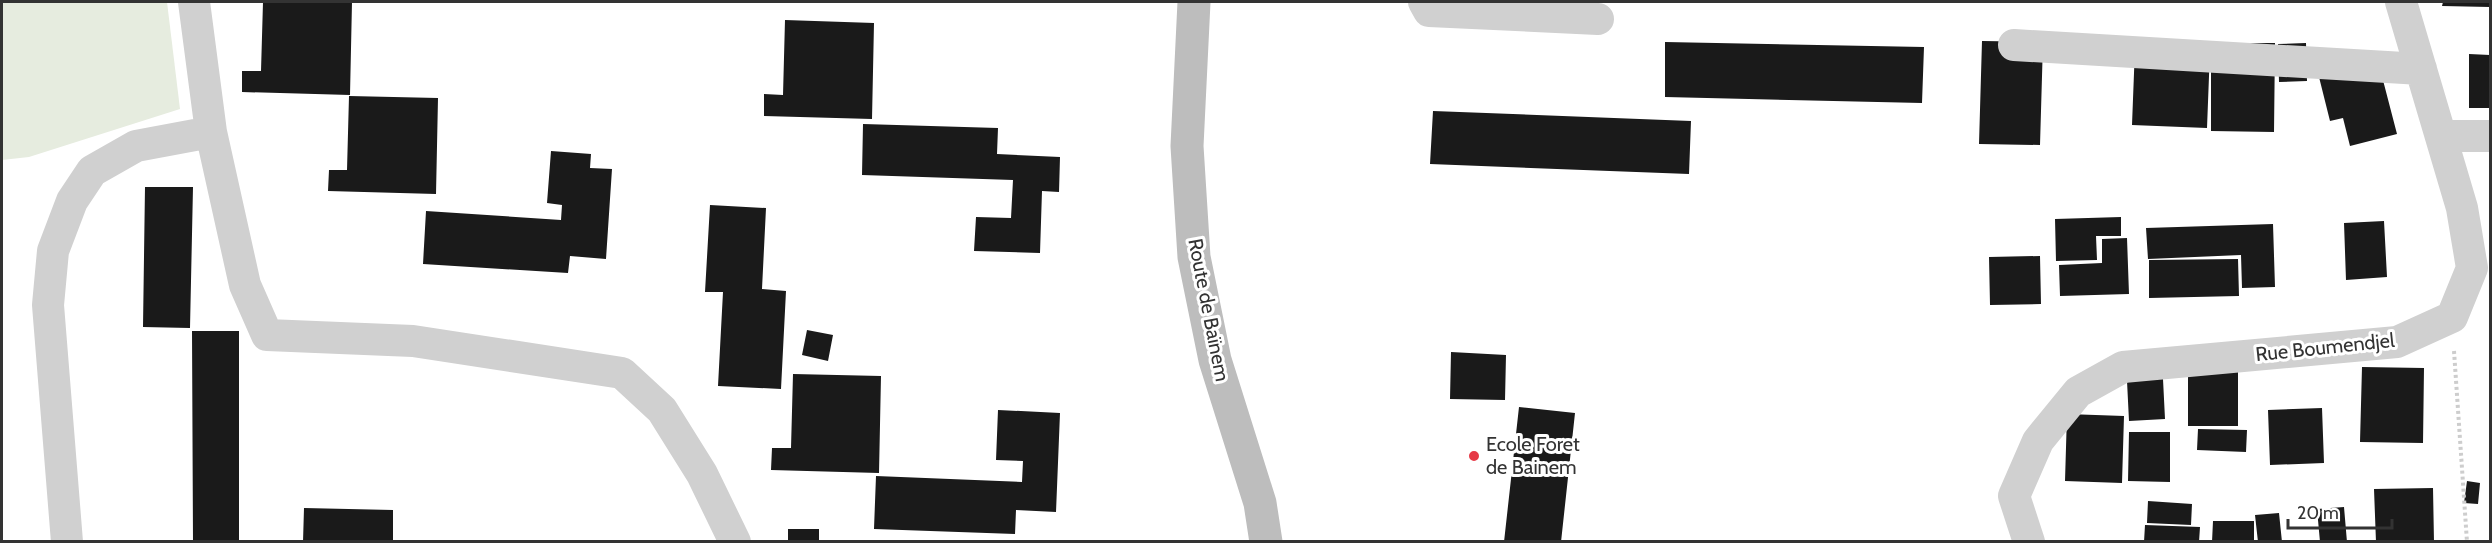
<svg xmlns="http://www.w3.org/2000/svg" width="2492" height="543" viewBox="0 0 2492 543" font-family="Cabin,sans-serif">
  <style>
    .green { fill: #e6ecdf }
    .building { fill: #1a1a1a }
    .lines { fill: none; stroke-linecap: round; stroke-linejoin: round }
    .path { stroke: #cdcdcd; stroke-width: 4; stroke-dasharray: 3 3; stroke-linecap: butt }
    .street { stroke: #d0d0d0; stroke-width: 32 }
    .secondary { stroke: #bdbdbd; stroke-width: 33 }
    .poi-dot { fill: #e63946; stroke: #fff; stroke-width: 2 }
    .labels { text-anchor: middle; stroke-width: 6; stroke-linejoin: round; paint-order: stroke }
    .street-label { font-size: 20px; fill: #333; stroke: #fff }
    .poi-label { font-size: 20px; fill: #333; stroke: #fff; text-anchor: start }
  </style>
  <rect width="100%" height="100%" fill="#fff"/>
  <path class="green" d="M2 2H167L180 109 29 157 2 160Z"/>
  <path class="building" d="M263 2H352L350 95 242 92V71H261Z
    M2443 2H2490V7L2442 6Z
    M785 20 874 23 872 119 764 116V94L783 95Z
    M1982 41 2043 42 2040 145 1979 144Z
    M1665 42 1924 47 1922 103 1665 97Z
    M2211 43H2275L2274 132 2211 131Z
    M2306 43 2307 81 2279 82 2278 44Z
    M2135 47 2210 50 2207 128 2132 125Z
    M2469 54 2490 55V108H2469Z
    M2378 61 2397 134 2350 146 2343 118 2330 121 2319 77Z
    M349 96 438 98 436 194 328 191 329 170H347Z
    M1433 111 1691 121 1689 174 1430 164Z
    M863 124 998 128 997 154 1060 157 1059 192 1042 191 1040 253 974 251 976 217 1011 218 1013 180 862 175Z
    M551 151 591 154 590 168 612 169 606 259 570 256 568 273 423 264 426 211 561 220 562 205 547 203Z
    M145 187H193L190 328 143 327Z
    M710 205 766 208 762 289 786 291 781 389 718 386 723 292H705Z
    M2121 217V236H2096L2097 260 2056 261 2055 219Z
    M2384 221 2387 277 2346 280 2344 223Z
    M2273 224 2275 287 2242 288 2241 255 2148 259 2146 228Z
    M2127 238 2129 294 2060 296 2059 265 2102 263V239Z
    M2040 256 2041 304 1990 305 1989 257Z
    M2238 259 2239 296 2149 298V260Z
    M807 330 833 335 828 361 802 355Z
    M192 331H239V542H193Z
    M1451 352 1506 355 1505 400 1450 399Z
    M2162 359 2165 419 2129 421 2126 361Z
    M2362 367 2424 368 2423 443 2360 442Z
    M2188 372H2238V426H2188Z
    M793 374 881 376 879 473 771 470 772 448H791Z
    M1519 407 1575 413 1561 542H1504Z
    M2322 408 2324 463 2270 465 2268 410Z
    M998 410 1060 413 1056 512 1016 510 1015 534 874 529 876 476 1022 482 1023 461 996 460Z
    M2067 414 2124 416 2122 483 2065 481Z
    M2198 429 2247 430 2246 452 2197 450Z
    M2129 432H2170V482L2128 481Z
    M2467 481 2480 483 2478 504 2464 503Z
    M2433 488 2434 542H2376L2374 489Z
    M2148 501 2192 504 2191 525 2147 523Z
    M2344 507 2347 542H2320L2317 509Z
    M304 508 393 510V542H303Z
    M2279 513 2282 542H2258L2255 515Z
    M2213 521H2254V542H2212Z
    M2145 525 2200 527 2199 542H2144Z
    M788 529H819V542H788Z"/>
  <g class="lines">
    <path class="path" d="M2454 351 2467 542"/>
    <path class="street" d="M194 2 211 132 245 285 267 335 413 341 622 373 662 410 702 474 735 542
      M1424 2 1429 11 1598 19
      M2014 45 2421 69
      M2441 136H2490
      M67 542 48 305 53 251 72 201 92 171 136 146 211 132
      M2029 542 2014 496 2038 441 2078 392 2123 367 2397 342 2452 317 2472 268 2462 208 2401 2"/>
    <path class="secondary" d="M1194 2 1187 146 1194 257 1215 360 1260 503 1266 542"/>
  </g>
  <circle class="poi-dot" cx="1474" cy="456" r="6"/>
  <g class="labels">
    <g class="street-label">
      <text transform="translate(1209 310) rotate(79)" y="7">Route de Baïnem</text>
      <text transform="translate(2325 347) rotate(-6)" y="7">Rue Boumendjel</text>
    </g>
    <g class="poi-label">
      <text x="1486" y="451">Ecole Foret<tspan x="1486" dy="23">de Bainem</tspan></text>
    </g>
  </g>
  <rect width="2492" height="543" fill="none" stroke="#333333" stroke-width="6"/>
  <path d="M2288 519v9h104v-9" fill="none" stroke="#333333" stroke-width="3"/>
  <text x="2297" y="519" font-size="18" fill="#333333" stroke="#ffffff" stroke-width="4.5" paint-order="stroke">20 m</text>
</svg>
